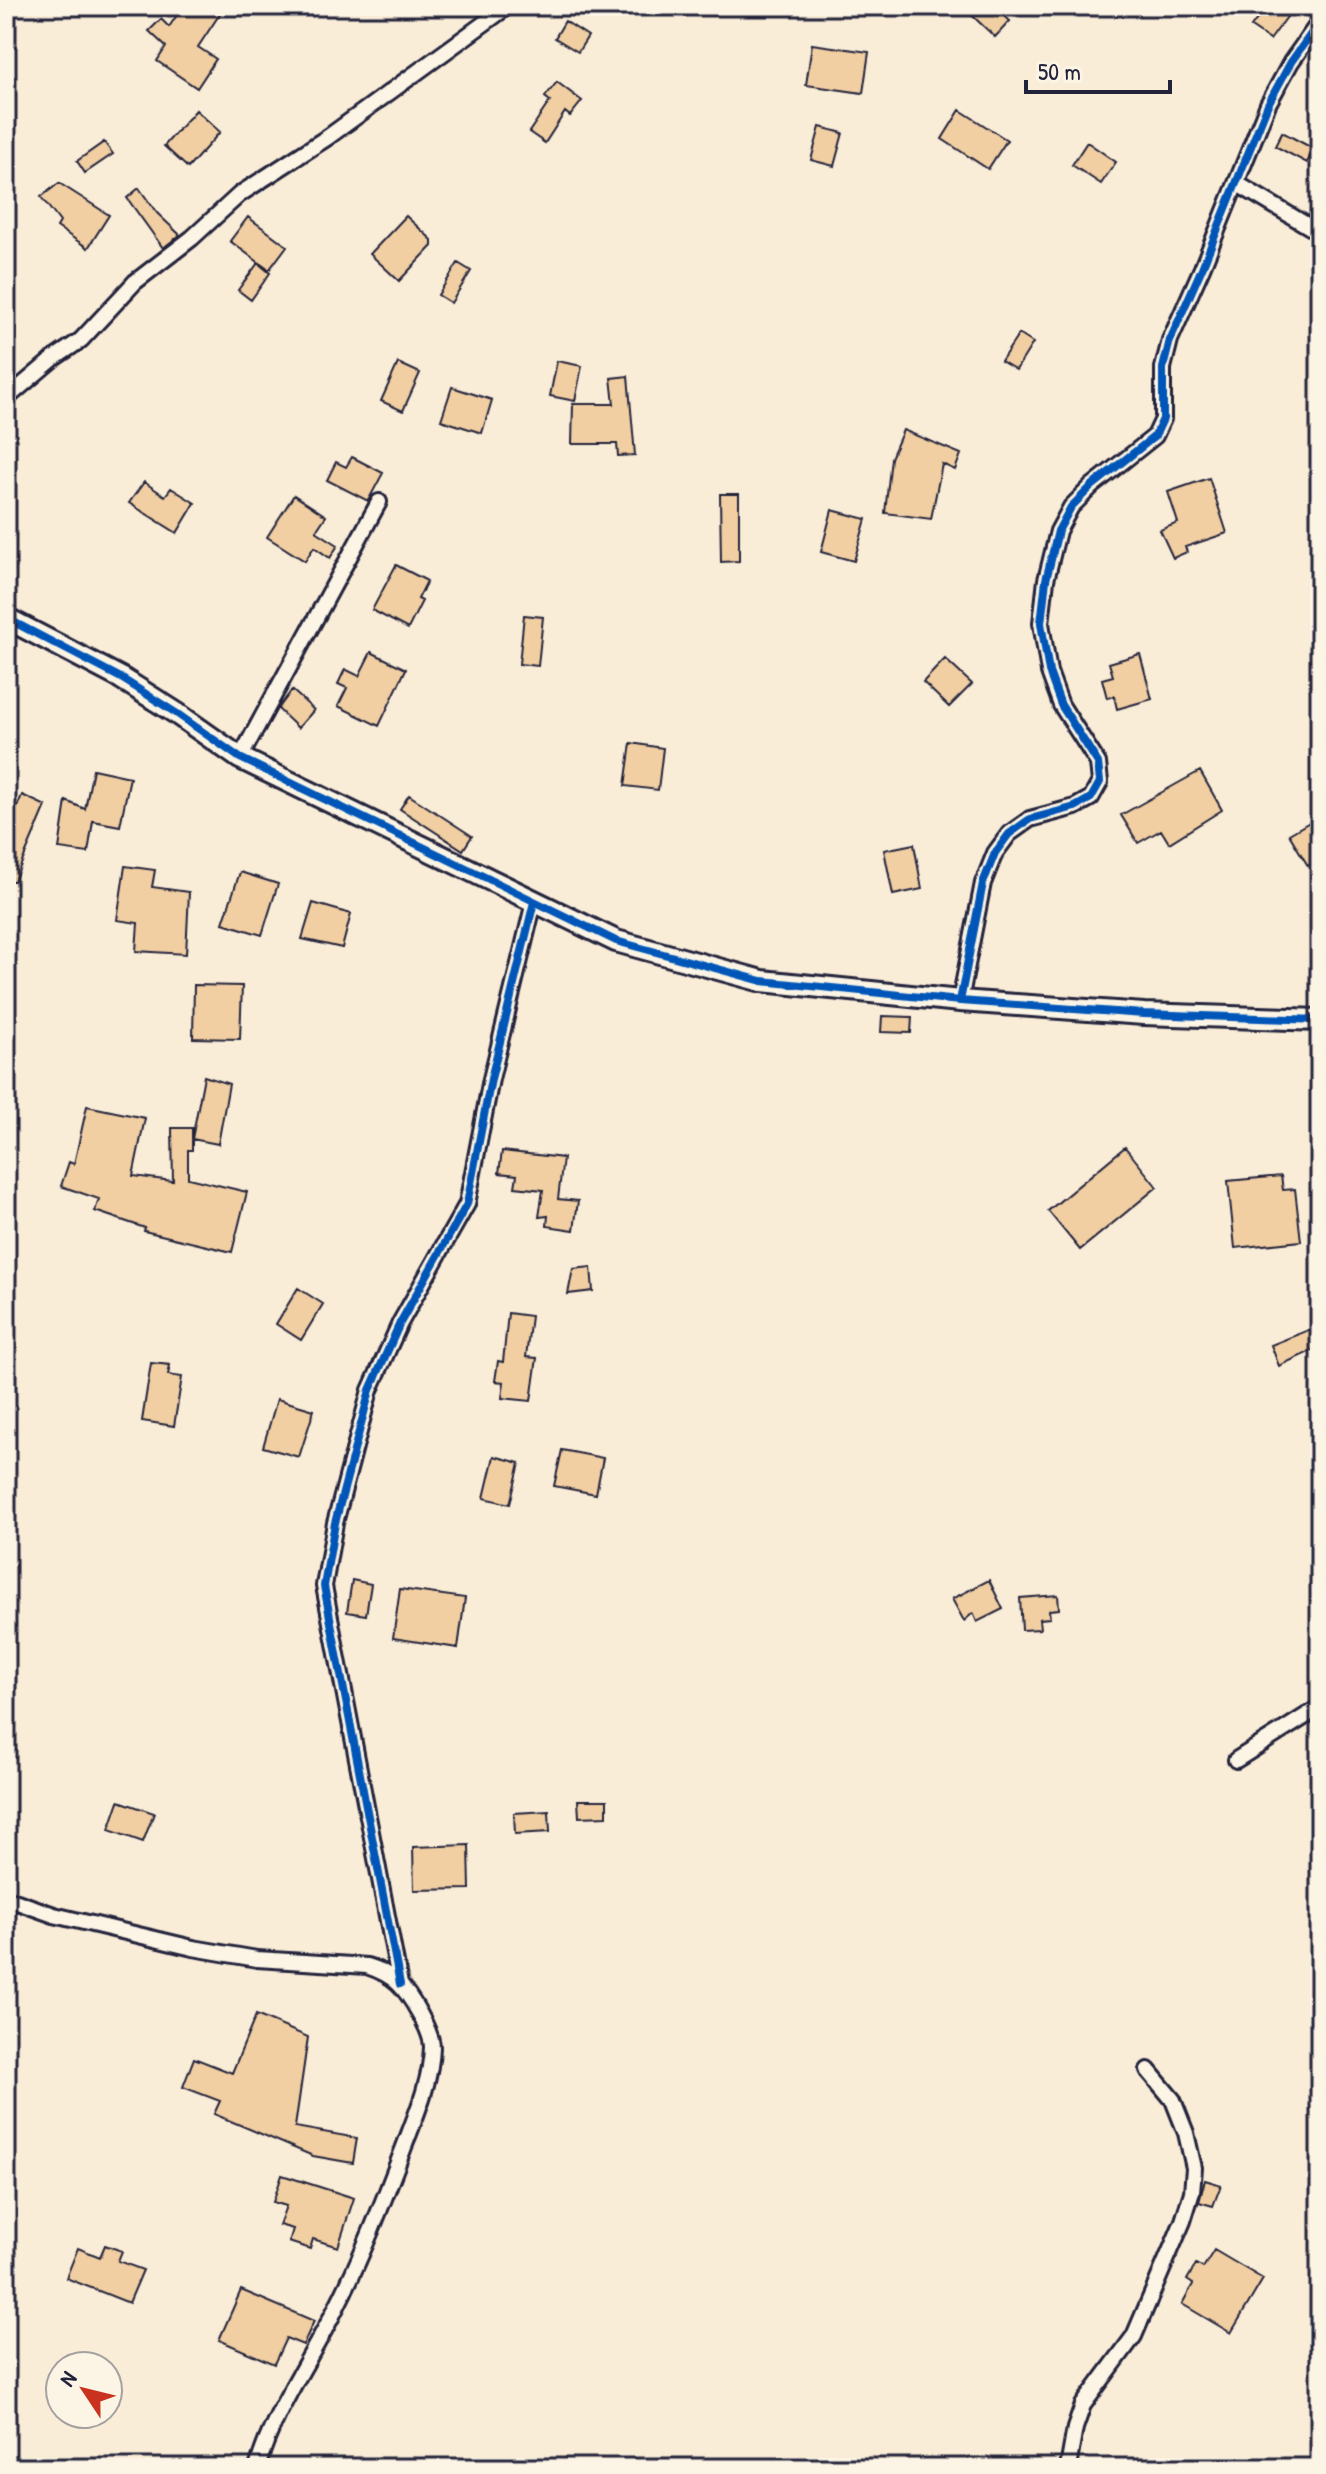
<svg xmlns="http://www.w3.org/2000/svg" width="1326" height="2474" viewBox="0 0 1326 2474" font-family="'Patrick Hand',sans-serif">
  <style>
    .building { fill: #f1cfa2; stroke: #22223b; stroke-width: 2 }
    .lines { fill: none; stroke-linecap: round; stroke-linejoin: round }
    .street-casing { stroke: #22223b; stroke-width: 20 }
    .secondary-casing { stroke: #22223b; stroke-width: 26 }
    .street { stroke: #fcf5e5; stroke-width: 14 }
    .secondary { stroke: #fcf5e5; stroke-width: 20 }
    .cycleway-casing { stroke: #fcf5e5; stroke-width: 13 }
    .cycleway { stroke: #0057b8; stroke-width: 8 }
  </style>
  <rect width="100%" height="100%" fill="#faedd8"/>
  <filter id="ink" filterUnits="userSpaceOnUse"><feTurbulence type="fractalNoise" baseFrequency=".0125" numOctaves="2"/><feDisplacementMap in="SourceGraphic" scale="16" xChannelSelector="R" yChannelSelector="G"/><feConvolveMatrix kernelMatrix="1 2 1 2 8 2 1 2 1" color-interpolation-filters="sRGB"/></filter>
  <g filter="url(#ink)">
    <path class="building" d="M183 6H225L198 47 216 59 197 88 157 61 166 47 149 31 161 19 169 27Z
      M962 6H994L1010 21 995 37Z
      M1267 6H1295L1270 40 1251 27Z
      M565 21 588 36 578 52 555 38Z
      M812 44 869 52 863 93 806 85Z
      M557 82 582 101 570 116 565 112 545 143 529 132 550 101 545 97Z
      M196 110 220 132 188 168 164 146Z
      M960 110 1007 140 988 169 942 139Z
      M820 127 843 133 834 166 811 160Z
      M1282 132 1314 149 1307 163 1275 146Z
      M104 142 113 154 85 173 77 161Z
      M1087 142 1116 162 1101 184 1072 165Z
      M59 183 109 215 88 248 57 227 60 222 41 197Z
      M139 188 157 213 180 235 163 248 127 198Z
      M406 216 432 240V246L399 281 370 254Z
      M248 217 287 246 269 270 230 241Z
      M258 263 270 273 251 300 238 290Z
      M458 263 471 271 451 303 438 295Z
      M1019 334 1033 343 1016 370 1001 361Z
      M557 361 582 366 575 401 550 396Z
      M398 363 420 373 403 411 381 401Z
      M628 376 635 455 618 456 617 444H572L573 404H614L611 378Z
      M452 387 492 400 482 433 441 420Z
      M903 430 961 454 955 470 942 464 931 519 885 513 891 458Z
      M352 457 383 473 368 501 327 480 336 462 346 467Z
      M1209 478 1227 533 1185 547 1187 552 1173 558 1160 530 1178 523 1168 492Z
      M144 482 165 496 171 488 195 503 177 533 129 503Z
      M720 494H739V561L721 562Z
      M294 495 326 516 316 531 338 545 330 558 314 547 305 561 267 537Z
      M832 510 866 519 854 561 821 552Z
      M396 565 427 581 418 599 422 601 408 629 372 610Z
      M524 615 543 617 538 666 519 664Z
      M371 652 406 669 379 726 338 706 347 688 338 684 345 669 359 676Z
      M1140 654 1152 699 1117 709 1114 696 1107 698 1102 679 1113 676 1109 663Z
      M945 659 972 684 949 707 923 682Z
      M292 690 314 710 298 728 278 709Z
      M631 743 663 748 658 790 625 786Z
      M93 769 130 777 120 826 93 821 88 853 59 849 66 801 85 809Z
      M1200 771 1222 810 1169 843 1161 830 1138 843 1121 815Z
      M22 795 46 806 14 881H10L14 843 6 839V808L15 812Z
      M409 795 472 836 463 850 400 809Z
      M1320 816V859L1308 866 1289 834Z
      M914 844 922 889 893 895 884 850Z
      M125 866 155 870 152 887 189 892 186 954 136 951 138 923 117 920Z
      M240 872 278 884 262 935 223 923Z
      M313 903 351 914 342 948 302 939Z
      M194 985 242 986 240 1039 193 1038Z
      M882 1016 912 1017 911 1033 881 1032Z
      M204 1076 229 1084 218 1144 192 1139Z
      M87 1106 145 1118 133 1176 173 1181 172 1128H192V1150H188V1178L247 1192 232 1252 144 1231 145 1228 95 1211 99 1199 61 1186 69 1162 74 1164Z
      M1125 1147 1157 1187 1080 1250 1048 1211Z
      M502 1151 563 1158 558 1199 578 1201 574 1230 547 1226 548 1216 539 1217 543 1190 515 1187 517 1175 499 1173Z
      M1281 1176 1283 1190 1295 1189 1301 1241 1235 1248 1228 1181Z
      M591 1267 593 1291 568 1294 573 1269Z
      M298 1288 323 1304 301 1340 276 1324Z
      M508 1313 531 1316 526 1357 537 1358 531 1401 502 1398 504 1382 495 1381 498 1361 503 1362Z
      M1316 1327 1320 1334V1347L1279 1366 1271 1345Z
      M151 1363 170 1365 168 1375 182 1377 174 1426 142 1421Z
      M277 1399 314 1410 299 1457 263 1447Z
      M562 1450 603 1458 596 1494 554 1486Z
      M494 1456 520 1463 510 1504 484 1498Z
      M352 1580 371 1584 366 1615 347 1612Z
      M989 1580 1003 1609 977 1622 973 1613 964 1621 952 1599Z
      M400 1589 465 1598 458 1648 393 1638Z
      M1058 1595 1059 1609 1049 1610 1050 1618 1039 1619 1040 1629 1022 1630 1020 1598Z
      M578 1800H607V1816L579 1817Z
      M119 1801 154 1813 143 1842 109 1830Z
      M549 1811 550 1832 515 1834 514 1813Z
      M469 1845 470 1889 414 1890 413 1847Z
      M256 2015 308 2037 295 2127 357 2138 353 2163 313 2156 214 2114 220 2101 183 2087 194 2058 232 2073Z
      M282 2175 354 2198 338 2247 313 2239 310 2249 289 2242 293 2229 279 2225 286 2206 273 2202Z
      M1205 2180 1221 2185 1213 2206 1199 2202Z
      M105 2245 122 2251 118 2261 143 2270 129 2303 66 2278 78 2248 100 2257Z
      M1214 2250 1263 2279 1231 2333 1182 2304 1193 2284 1187 2280 1196 2264 1203 2268Z
      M241 2290 314 2321 303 2345 286 2338 274 2364 219 2340Z"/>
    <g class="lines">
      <g class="street-casing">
        <path id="street" d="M1236 183 1320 233
          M6 399 53 359 81 340 135 282 192 238 240 194 328 137 508 6
          M240 758 379 502
          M960 1001 983 883 995 853 1009 834 1030 819 1075 807 1091 798 1100 782 1098 763 1061 705 1049 672 1041 623 1046 580 1058 531 1071 507 1092 486 1155 436 1163 419V368L1170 340 1202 268 1268 104 1291 62 1320 21
          M1236 1760 1320 1707
          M6 1898 54 1915 193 1948 257 1959 367 1966C379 1970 389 1974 398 1983 410 1994 432 2032 432 2047 431 2081 416 2115 404 2147 383 2202 362 2257 335 2310 309 2362 273 2412 257 2468
          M400 1984 324 1586 335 1523 370 1390 400 1323 467 1204 491 1079 534 902
          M1068 2468 1075 2428 1083 2405 1134 2336 1183 2221 1192 2192 1194 2168 1186 2133 1173 2100 1148 2070"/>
      </g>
      <g class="secondary-casing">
        <path id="secondary" d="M6 618 121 678 176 713 240 758 616 941 762 981 960 1001 1144 1014 1320 1020"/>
      </g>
      <use href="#street" class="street"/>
      <use href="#secondary" class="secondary"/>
      <g class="cycleway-casing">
        <path id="cycleway" d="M6 618 121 678 176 713 240 758 616 941 762 981 960 1001 1144 1014 1320 1020
          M960 1001 983 883 995 853 1009 834 1030 819 1075 807 1091 798 1100 782 1098 763 1061 705 1049 672 1041 623 1046 580 1058 531 1071 507 1092 486 1155 436 1163 419V368L1170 340 1202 268 1268 104 1291 62 1320 21
          M400 1984 324 1586 335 1523 370 1390 400 1323 467 1204 491 1079 534 902"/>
      </g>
      <use href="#cycleway" class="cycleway"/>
    </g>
  </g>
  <rect width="1326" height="2474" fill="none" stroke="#fcf5e5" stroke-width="32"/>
  <rect x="16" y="16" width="1294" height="2442" fill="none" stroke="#22223b" stroke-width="3" filter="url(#ink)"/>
  <g transform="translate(84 2390) rotate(305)"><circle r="38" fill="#fcf5e5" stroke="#a5a1a1" stroke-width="2"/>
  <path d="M0-6L14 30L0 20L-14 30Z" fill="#c8321e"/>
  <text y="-12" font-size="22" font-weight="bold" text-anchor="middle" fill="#22223b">N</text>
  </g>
  <path d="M1026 80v12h144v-12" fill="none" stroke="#22223b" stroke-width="4"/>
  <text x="1038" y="80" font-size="24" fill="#22223b" stroke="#fcf5e5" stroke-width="6" paint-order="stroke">50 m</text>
</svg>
